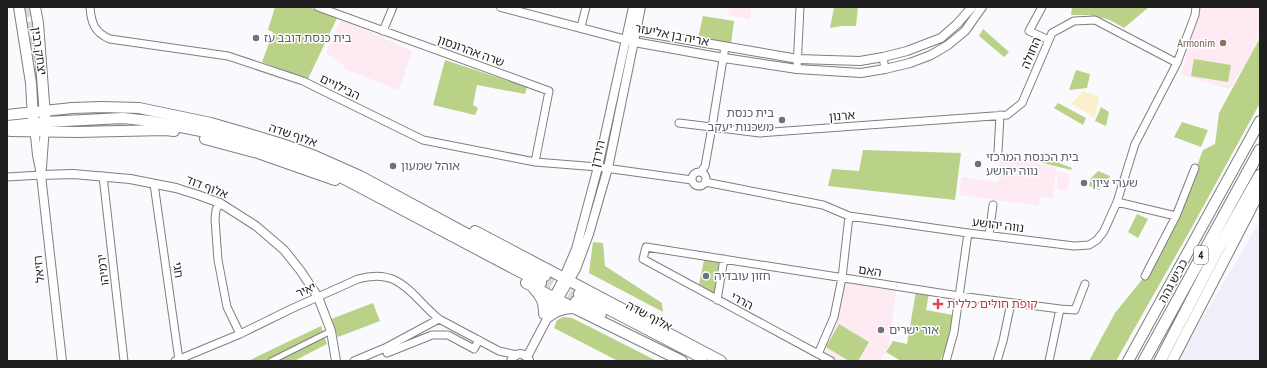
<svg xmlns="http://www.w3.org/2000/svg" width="1267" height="368" viewBox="0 0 1267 368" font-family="'PT Sans Narrow','Noto Sans Hebrew',sans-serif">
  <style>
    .built { fill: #efeef9 }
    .education { fill: #feeaf2 }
    .green { fill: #b9d288 }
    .sand { fill: #faf0cb }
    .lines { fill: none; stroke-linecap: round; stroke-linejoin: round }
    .secondary-tunnel { stroke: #d9d8dc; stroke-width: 10; stroke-dasharray: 10 5; stroke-linecap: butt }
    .pedestrian-casing { stroke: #7f7f82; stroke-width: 7 }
    .minor-casing { stroke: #7f7f82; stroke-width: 9 }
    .tertiary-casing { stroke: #7f7f82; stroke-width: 10 }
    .secondary-casing { stroke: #7f7f82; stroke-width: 12 }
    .trunk-casing { stroke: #7f7f82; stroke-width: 13 }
    .pedestrian { stroke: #fff; stroke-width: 5 }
    .minor { stroke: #fff; stroke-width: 7 }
    .tertiary { stroke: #fff; stroke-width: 8 }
    .secondary { stroke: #fff; stroke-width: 10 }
    .trunk { stroke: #fff; stroke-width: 11 }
    .worship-dot { fill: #6b7280; stroke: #fff; stroke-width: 1.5 }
    .education-dot { fill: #8d6e63; stroke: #fff; stroke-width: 1.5 }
    .health-dot { fill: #e0444e; stroke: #fff; stroke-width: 1.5 }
    .labels { text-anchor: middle; stroke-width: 3; stroke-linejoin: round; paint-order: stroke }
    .shield { fill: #fff; stroke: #626263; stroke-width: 1 }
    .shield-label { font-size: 11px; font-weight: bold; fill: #1f1f20 }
    .street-label { font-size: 12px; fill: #1f1f20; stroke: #fff }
    .worship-label { font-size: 12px; fill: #5b616d; stroke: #fff; text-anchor: start }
    .education-label { font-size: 12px; fill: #785e54; stroke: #fff; text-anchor: end }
    .health-label { font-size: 12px; fill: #be3a42; stroke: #fff; text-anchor: start }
  </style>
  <rect width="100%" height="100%" fill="#faf9fd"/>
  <path class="built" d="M1260 221V361H1177L1211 304Z"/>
  <path class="education" d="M729 7H751L750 19 728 15Z
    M1200 7H1260V35L1253 51 1230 89 1181 75Z
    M341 19 412 51 399 90 347 70 339 61 326 53Z
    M1001 153 1056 168 1053 198 1040 197 1039 206 960 195 961 177 998 182Z
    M1057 172 1070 174 1067 191 1057 189Z
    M845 281 896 289 889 345 880 361H838L821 352 836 319Z"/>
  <path class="green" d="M275 7H309L337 18 307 81 262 62 273 32 268 30Z
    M834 7H858L856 26H842L830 28Z
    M1072 7H1149L1124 28 1110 20 1089 15H1071Z
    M703 16 734 21 731 44 698 38Z
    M983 29 1009 52 1004 57 979 36Z
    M1260 38V103L1192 227 1116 361H1089L1115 313 1145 276 1193 176 1203 150 1215 144 1219 113Z
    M1194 59 1231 65 1228 82 1191 76Z
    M445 60 527 87 525 94 477 85 473 105 478 108 475 115 433 105Z
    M1076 70 1090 74 1087 88 1069 90Z
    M1058 103 1086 118 1083 125 1054 108Z
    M1101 107 1109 112 1106 126 1095 121Z
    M1182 122 1208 130 1201 147 1174 137Z
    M863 150 961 153 955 200 828 186 832 169 859 171Z
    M1041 156 1072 168 1071 170 1039 162Z
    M1098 171 1110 176 1107 184H1102L1099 190 1089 186 1091 178Z
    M1137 214 1148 219 1138 238 1128 232Z
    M593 242 603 243 605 266 662 303 663 312 589 273Z
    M704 260 719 262 714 293 699 284Z
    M916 291 929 293 926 310 953 315 946 347 940 361H901L886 352 893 341 907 344Z
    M373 303 380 321 338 337 331 319Z
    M563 317 572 318 584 324 657 361H618L554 328 557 320Z
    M839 324 869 342 858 361H849L826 347Z
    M321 326 327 344 294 361H248Z"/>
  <path class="sand" d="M1083 91 1099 96 1095 118 1071 104Z"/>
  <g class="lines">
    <path class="secondary-tunnel" d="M27 7C29 22 31 37 32 53 35 77 34 115 63 124 81 129 106 125 125 125
      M545 276 579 294
      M541 283 576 301"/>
    <g class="pedestrian-casing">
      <path id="pedestrian" d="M271 361 331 331"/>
    </g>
    <g class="minor-casing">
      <path id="minor" d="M90 7C91 23 95 33 110 39L228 56 303 81 423 140 535 162 598 167 692 180
        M318 7 549 91 535 162
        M1042 7 1029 31 1049 40
        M581 27 586 7
        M383 31 393 7
        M883 57 885 69
        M797 69 800 7
        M679 123 760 133 1007 115 1022 103 1052 33 1074 21 1095 20 1177 63
        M998 152 1000 115
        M692 179a7 7 0 1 1 14 0a7 7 0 1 1-14 0Z
        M701 172 705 166 712 127 725 47
        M103 176 124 361
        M7 177 41 175
        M705 182 823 205 849 216 968 233 1074 246 1089 245 1097 240 1104 231 1117 202 1135 144 1177 63 1195 15 1196 7
        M154 184 179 360
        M1117 202 1176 216
        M220 203 216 210 215 219 218 260 227 307 240 334
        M989 235 993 205
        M1145 276 1176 216 1195 168
        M717 300 724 259
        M387 353 432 335H448L474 349 479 340
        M818 354 834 317 842 278 849 216
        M175 361 240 334 291 309 358 279C401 267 411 296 439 319L499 351 517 355
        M354 361 385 348 439 319
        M831 361 643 259 646 247 959 296 1060 309 1075 310 1085 284
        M946 361 954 332 968 233
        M997 361 1003 341 1011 303
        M1049 361 1060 309"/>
    </g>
    <g class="tertiary-casing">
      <path id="tertiary" d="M501 7 634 42 724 58 797 69 861 73 885 69 910 63 931 55 948 45 965 31 982 7
        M633 34 636 31 798 59 860 61 883 57 907 51 941 38 957 24 972 7
        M34 126 37 155 41 175 62 361
        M42 168 45 126
        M41 175 73 174 130 179 176 188 198 195 220 203 256 226 284 250 300 270 318 297 331 331 336 361
        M545 313 564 277 576 249 598 167 633 7
        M527 357 548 317 576 269 589 234 608 168 641 7
        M511 361C515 352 524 352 529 360"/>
    </g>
    <g class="secondary-casing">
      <path id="secondary" d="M19 7 31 83 33 118
        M35 7 38 23 45 116
        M7 115 72 108 102 107 139 108 211 123 249 134 282 144 315 156 360 176 545 276
        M7 126 45 122 123 118 150 121 206 132 249 143 286 155 331 172 541 283
        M10 131 77 132 165 130 174 131
        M205 139 258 153 335 180
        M475 231 721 361
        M526 283 574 308 682 361
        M534 289C542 297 544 303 544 314
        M579 294 702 358
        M576 301 601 314
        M548 317C556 310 564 308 574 308
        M1128 361 1260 121
        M1172 361 1260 191"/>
    </g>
    <g class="trunk-casing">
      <path id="trunk" d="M1144 361 1260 150
        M1160 361 1218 249 1260 175"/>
    </g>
    <use href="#pedestrian" class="pedestrian"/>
    <use href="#minor" class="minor"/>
    <use href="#tertiary" class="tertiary"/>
    <use href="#secondary" class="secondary"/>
    <use href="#trunk" class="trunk"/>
  </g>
  <g class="worship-dot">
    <circle cx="256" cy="38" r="4"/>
    <circle cx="782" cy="120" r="4"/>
    <circle cx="978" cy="164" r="4"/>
    <circle cx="393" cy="166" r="4"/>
    <circle cx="1084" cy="183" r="4"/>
    <circle cx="706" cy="276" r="4"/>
    <circle cx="881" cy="330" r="4"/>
  </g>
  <circle class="education-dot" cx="1223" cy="43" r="4"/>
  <path class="health-dot" d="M936 298h4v4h4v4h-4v4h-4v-4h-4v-4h4z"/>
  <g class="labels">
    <rect class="shield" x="1194" y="246" width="14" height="18" rx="3"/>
    <g class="shield-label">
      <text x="1201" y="259">4</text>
    </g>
    <g class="street-label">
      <text transform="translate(672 35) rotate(11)" y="4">אריה בן אליעזר</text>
      <text transform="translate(39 51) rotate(82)" y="4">יצחק רבין</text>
      <text transform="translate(471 51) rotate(20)" y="4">שרה אהרונסון</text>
      <text transform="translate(1031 53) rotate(-67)" y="4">החולה</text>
      <text transform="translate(340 87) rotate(26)" y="4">הבילויים</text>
      <text transform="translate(842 116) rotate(-4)" y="4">ארנון</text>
      <text transform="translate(293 135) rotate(19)" y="4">אלוף שדה</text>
      <text transform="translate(598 154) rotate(-77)" y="4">הירדן</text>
      <text transform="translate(207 187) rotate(21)" y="4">אלוף דוד</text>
      <text transform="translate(998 225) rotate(7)" y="4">נווה יהושע</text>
      <text transform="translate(39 269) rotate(-96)" y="4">רזיאל</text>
      <text transform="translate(103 270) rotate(-97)" y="4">ירמיהו</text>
      <text transform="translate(178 270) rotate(82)" y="4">חגי</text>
      <text transform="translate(870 271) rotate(9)" y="4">האם</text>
      <text transform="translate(1173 281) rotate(-61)" y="4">כביש גהה</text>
      <text transform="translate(306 290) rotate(-24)" y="4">יאיר</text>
      <text transform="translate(742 301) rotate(28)" y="4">הררי</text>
      <text transform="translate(649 316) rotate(28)" y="4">אלוף שדה</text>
    </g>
    <g class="worship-label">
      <text x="264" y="42">בית כנסת דובב עז</text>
      <text x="774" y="117" text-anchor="end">בית כנסת<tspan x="774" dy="14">משכנות יעקב</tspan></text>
      <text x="986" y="161">בית הכנסת המרכזי<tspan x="986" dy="14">נווה יהושע</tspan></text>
      <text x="401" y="170">אוהל שמעון</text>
      <text x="1092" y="187">שערי ציון</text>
      <text x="714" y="280">חזון עובדיה</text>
      <text x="889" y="334">אור ישרים</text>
    </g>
    <g class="education-label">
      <text x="1215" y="47">Armonim</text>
    </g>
    <g class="health-label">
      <text x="947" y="308">קופת חולים כללית</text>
    </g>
  </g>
  <rect width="1267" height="368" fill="none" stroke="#1f1f20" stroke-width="16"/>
</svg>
